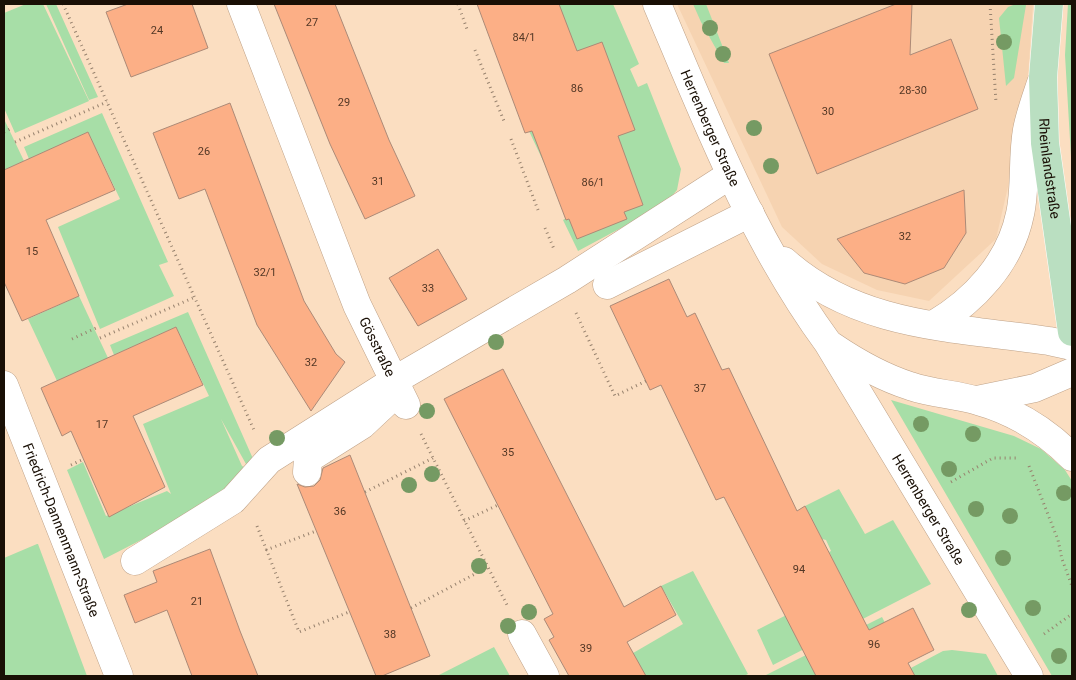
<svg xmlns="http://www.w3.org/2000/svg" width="1076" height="680" viewBox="0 0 1076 680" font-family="Roboto,sans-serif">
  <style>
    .built { fill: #f6d3b1 }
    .green { fill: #a7dea7 }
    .building { fill: #fcaf86; stroke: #ac8a77 }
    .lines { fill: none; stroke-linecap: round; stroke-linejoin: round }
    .minor-casing { stroke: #bfa288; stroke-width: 29 }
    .major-casing { stroke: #fff; stroke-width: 29 }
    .path { stroke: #97826e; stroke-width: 3; stroke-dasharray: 1 4; stroke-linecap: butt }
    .minor { stroke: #fff; stroke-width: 28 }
    .major { stroke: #badfc1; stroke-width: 28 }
    .tree { fill: #759a63 }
    .labels { text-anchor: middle; stroke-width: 4; stroke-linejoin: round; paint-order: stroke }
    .number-label { font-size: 11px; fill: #523725 }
    .street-label { font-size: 14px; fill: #190f05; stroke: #fff }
  </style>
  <rect width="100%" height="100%" fill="#fbdec1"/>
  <path class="built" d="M677 4H1033L1026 108 996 239 929 301 877 290 822 264 782 227Z"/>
  <path class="green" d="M26 4H43L89 101 15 133 4 108V13Z
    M46 4H56L98 97 89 100Z
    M478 4H613L639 64 630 69 638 87 647 83 681 169 677 190 664 205 578 251 563 220 569 216 521 114Z
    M693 4H706L729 63H724L701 22Z
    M1016 4 1026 5 1014 78 1006 86 999 18 1008 7Z
    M1068 4H1072V174L1065 55Z
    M102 113 168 262 159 265 174 296 100 329 58 227 120 199 88 132 29 159 24 147Z
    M4 119 24 161 4 170Z
    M79 296 108 358 57 381 28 319Z
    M188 312 254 461 246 464 221 419 242 466 251 470 219 500 104 559 67 470 83 462 106 516 167 491 171 494 143 424 209 396 176 327 114 355 110 345Z
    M891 400 1014 436 1041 449 1065 470 1072 481V676H1052Z
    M839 489 865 534 893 520 931 584 773 665 757 630 845 585 829 552 831 551 826 540 822 539 805 506Z
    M37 544H38L87 676H4V558Z
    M693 571 748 674 744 676H638L628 656 683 624 661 586Z
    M882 617 909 669 943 651 952 650 986 654 998 676H764Z
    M494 647 510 676H437Z"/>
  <path class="building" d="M128 4H192L208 48 131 77 106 12Z
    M274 4H335L389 140 415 196 365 219 330 144Z
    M477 4H559L577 51 602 42 635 130 618 136 643 205 624 212 627 219 577 239 569 219 566 220 532 131 525 133Z
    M896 4H912L910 55 951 39 978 109 817 174 769 54Z
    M230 103 304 301 336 354 345 362 311 411 257 325 205 189 179 199 153 133Z
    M88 132 115 190 46 220 79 296 22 321 4 282V170Z
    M964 190 966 233 944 268 905 284 864 273 837 239Z
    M438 249 467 299 418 326 389 278Z
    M669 279 687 317 695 313 722 370 729 368 797 511 805 506 869 630 913 608 934 650 908 663 915 676H816L724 497 716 500 661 385 650 390 610 306Z
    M176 327 203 385 133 416 165 487 109 517 71 431 62 436 41 388Z
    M503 369 624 607 661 586 676 615 627 642 646 676H569L549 640 554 637 544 619 553 614 444 399Z
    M350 455 430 656 382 676H376L297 484 305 487 314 486 320 480 323 468Z
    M210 549 240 631 258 676H192L167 610 135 623 124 595 157 582 153 571Z"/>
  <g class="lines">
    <g class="minor-casing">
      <g id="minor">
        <path id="s1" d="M241 4 357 305 406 405"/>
        <path id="s2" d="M657 4C706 120 753 241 828 343L1029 676"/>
        <path d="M784 261C859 328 954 327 1049 341L1072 346"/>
        <path d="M607 285 750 213"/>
        <path d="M933 325C974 301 1010 263 1020 214 1026 187 1022 158 1027 130 1030 114 1036 98 1041 83"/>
        <path d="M832 346C857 363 882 377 910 386 933 394 956 394 978 401 1014 411 1045 430 1072 457"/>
        <path id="s3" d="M4 385 119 676"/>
        <path d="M977 400 1035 388 1072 372"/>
        <path d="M307 472 308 459 362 425 393 396"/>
        <path d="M135 561 233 500 269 460 395 380 567 280 730 175"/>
        <path d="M522 634 545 676"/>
      </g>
    </g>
    <g class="major-casing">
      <g id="major">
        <path id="s4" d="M1049 4 1043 77 1045 143 1072 332"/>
      </g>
    </g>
    <path class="path" d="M63 4 254 430
      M458 4 468 32
      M990 4 996 103
      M475 50 504 121
      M4 132 10 129
      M511 139 538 210
      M15 142 107 102
      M545 228 554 249
      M576 313 615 396 646 381
      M100 338 193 298
      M72 339 96 328
      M421 434 507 605
      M71 465 84 459
      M1029 466 1058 540 1062 559 1072 586
      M951 482 993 458H1018
      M365 492 433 458
      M464 521 498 505
      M257 526 299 632 349 612
      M266 550 316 531
      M411 608 488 567
      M1044 634 1072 614"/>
    <use href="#minor" class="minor"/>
    <use href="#major" class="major"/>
  </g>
  <g class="tree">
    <circle cx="710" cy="28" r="8"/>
    <circle cx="1004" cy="42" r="8"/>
    <circle cx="723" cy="54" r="8"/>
    <circle cx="754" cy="128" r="8"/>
    <circle cx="771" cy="166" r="8"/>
    <circle cx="496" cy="342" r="8"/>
    <circle cx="427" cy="411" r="8"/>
    <circle cx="921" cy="424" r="8"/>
    <circle cx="973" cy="434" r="8"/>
    <circle cx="277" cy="438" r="8"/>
    <circle cx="949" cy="469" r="8"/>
    <circle cx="432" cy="474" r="8"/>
    <circle cx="409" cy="485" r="8"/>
    <circle cx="1064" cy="493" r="8"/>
    <circle cx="976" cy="509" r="8"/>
    <circle cx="1010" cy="516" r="8"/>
    <circle cx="1003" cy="558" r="8"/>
    <circle cx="479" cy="566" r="8"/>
    <circle cx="1033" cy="608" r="8"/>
    <circle cx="969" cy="610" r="8"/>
    <circle cx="529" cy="612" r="8"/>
    <circle cx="508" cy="626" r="8"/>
    <circle cx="1059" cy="656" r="8"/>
  </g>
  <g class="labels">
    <g class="number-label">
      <text x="312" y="26">27</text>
      <text x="157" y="34">24</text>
      <text x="524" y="41">84/1</text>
      <text x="577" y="92">86</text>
      <text x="913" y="94">28-30</text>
      <text x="344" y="106">29</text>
      <text x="828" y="115">30</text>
      <text x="204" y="155">26</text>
      <text x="378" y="185">31</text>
      <text x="593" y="186">86/1</text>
      <text x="905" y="240">32</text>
      <text x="32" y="255">15</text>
      <text x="265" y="276">32/1</text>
      <text x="428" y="292">33</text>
      <text x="311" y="366">32</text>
      <text x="700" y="392">37</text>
      <text x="102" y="428">17</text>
      <text x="508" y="456">35</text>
      <text x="340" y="515">36</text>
      <text x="799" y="573">94</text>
      <text x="197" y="605">21</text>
      <text x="390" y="638">38</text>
      <text x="874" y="648">96</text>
      <text x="586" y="652">39</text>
    </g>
    <g class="street-label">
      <text dy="5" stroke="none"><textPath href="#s2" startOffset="135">Herrenberger Straße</textPath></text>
      <text dy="5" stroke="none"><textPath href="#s4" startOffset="165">Rheinlandstraße</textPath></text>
      <text dy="5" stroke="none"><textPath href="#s1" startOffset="369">Gösstraße</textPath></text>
      <text dy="5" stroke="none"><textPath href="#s2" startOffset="575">Herrenberger Straße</textPath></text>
      <text dy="5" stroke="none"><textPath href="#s3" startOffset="156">Friedrich-Dannenmann-Straße</textPath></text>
    </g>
  </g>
  <rect width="1076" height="680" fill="none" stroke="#190f05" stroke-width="10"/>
</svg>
